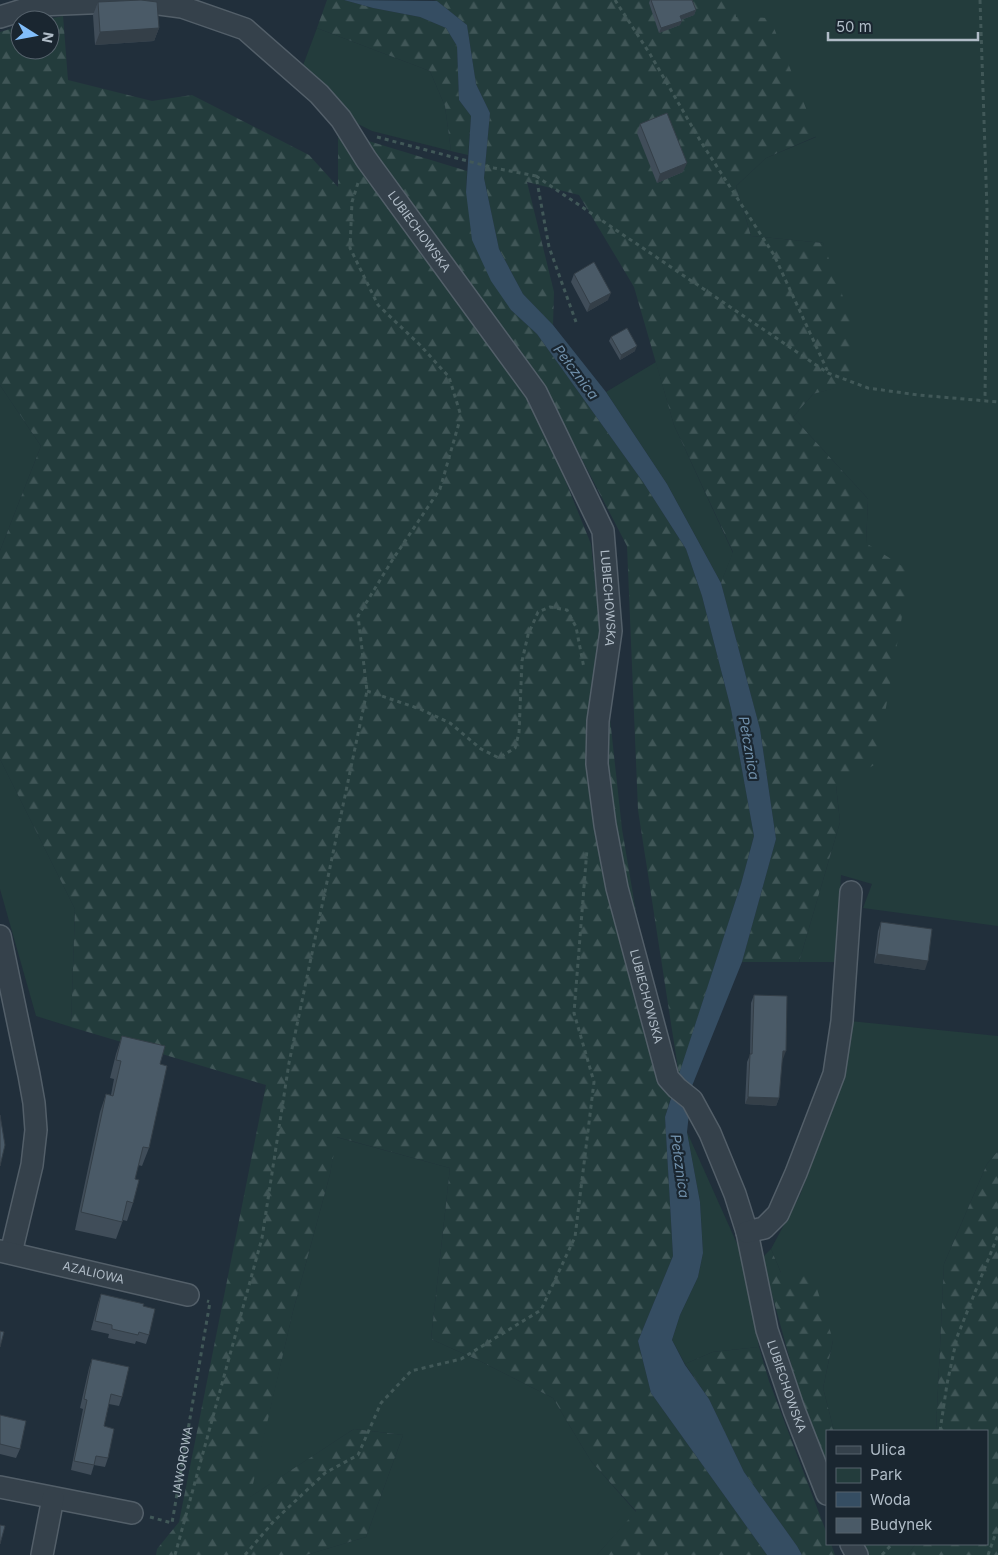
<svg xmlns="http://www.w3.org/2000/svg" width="998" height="1555" viewBox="0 0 998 1555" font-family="Inter,sans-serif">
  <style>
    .green { fill: #233c3c }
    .forest { fill: url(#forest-firs) }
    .water { fill: #354d62 }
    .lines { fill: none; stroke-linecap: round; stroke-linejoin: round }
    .minor-casing { stroke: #535f69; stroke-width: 24 }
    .path { stroke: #415858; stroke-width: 3; stroke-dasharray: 4 4; stroke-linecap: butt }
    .minor { stroke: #35414b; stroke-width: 21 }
    .wall { fill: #404d59 }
    .shaded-wall { fill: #343f48 }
    .building { fill: #4a5a67; stroke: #343f48 }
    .labels { text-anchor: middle; stroke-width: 4.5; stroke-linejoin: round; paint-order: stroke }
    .street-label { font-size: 12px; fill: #b0bcc7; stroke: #1a2630 }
    .water-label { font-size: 14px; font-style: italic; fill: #7090ab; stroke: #1a2630 }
  </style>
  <defs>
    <pattern id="forest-firs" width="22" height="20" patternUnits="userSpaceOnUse" patternTransform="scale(1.25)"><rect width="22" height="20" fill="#233c3c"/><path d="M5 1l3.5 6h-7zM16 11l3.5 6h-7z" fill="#405657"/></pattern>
  </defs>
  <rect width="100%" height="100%" fill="#212f3b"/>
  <path class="green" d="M736 0H998V926L863 908 872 884 841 875 836 962H799L840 822 836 786 866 543 868 499 793 417 813 394 851 383 823 243 751 236 736 186 766 158 816 137 736 17Z
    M317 28 430 71 445 106 451 151 372 131 350 120 302 68Z
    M656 362 674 425 733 553 721 583 667 484 606 392Z
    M0 385 41 446 0 551Z
    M0 759 75 909 71 1027 36 1016 0 889Z
    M850 1021 998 1036V1151L987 1164 944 1264 936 1431H834L823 1388 833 1340 781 1273 771 1249 800 1195 844 1079Z
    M687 1132 743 1257 759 1347 713 1352 685 1364 672 1340 680 1315 698 1277 703 1253 700 1202Z
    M336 1137 450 1168 431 1339 480 1361 553 1398 591 1461 636 1512 597 1555H306L366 1537 403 1435 354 1429 249 1498 293 1311 330 1174Z
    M862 1544H916L907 1555H867Z"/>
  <path class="forest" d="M327 0H344L373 8 420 17 446 28 457 46 459 100 471 116 468 155 451 151 445 106 430 71 317 28Z
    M434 0H736V17L770 18 817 136 766 158 736 186 751 236 823 243 852 321 851 384 813 394 793 417 868 499 866 543 910 571 876 764 836 786 840 822 799 962H742L776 839 760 729 721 583 733 552 674 425 634 287 579 195 527 182 554 292 553 325 523 294 499 249 484 178 490 113 476 84 467 25 437 1Z
    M63 16 68 80 152 101 192 95 309 155 338 187V129L529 401 557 460 591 544 622 829 665 1085 671 1097 665 1117 673 1256 638 1341 651 1393 767 1555H597L636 1511 591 1461 553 1398 480 1361 431 1339 450 1168 337 1137 330 1174 293 1311 250 1497 354 1429 403 1435 366 1537 306 1555H156L157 1549 179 1522 266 1085 71 1027 75 909 0 759V551L41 446 0 385V32L20 26V50H50V20H44Z
    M362 139 467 171 466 192 511 310 537 334 643 482 686 549 702 596 731 709 754 836 741 884 679 1075 638 810 627 546 546 390Z
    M998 1151V1555H907L916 1544H987V1431H936L944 1264 987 1164Z
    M771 1249 781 1273 813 1276 833 1340 823 1388 834 1431H827V1465L803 1407 762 1258Z
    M759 1347 769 1381 827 1534V1544H831L835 1555H802L797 1546 744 1472 709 1399 685 1364 713 1352Z"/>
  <path class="water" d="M344 0 437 1 467 25 476 84 490 113 484 178 499 249 523 294 553 325 606 392 667 484 721 583 760 729 776 839 742 962 692 1086 687 1132 700 1202 703 1253 698 1277 680 1315 672 1340 685 1365 709 1399 744 1472 797 1546 802 1555H767L651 1393 638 1341 673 1256 665 1117 741 884 754 836 731 709 702 596 686 549 643 482 537 334 511 310 491 281 472 240 466 192 471 116 459 100 457 46 446 28 420 17 373 8Z"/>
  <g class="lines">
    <g class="minor-casing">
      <g id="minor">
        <path id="s2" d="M0 17 39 5 137 1 182 7 245 29 319 94 341 119 366 159 536 392 603 531 611 631 598 721 597 764 605 825 617 888 668 1078 677 1088 692 1100 710 1133 735 1194 747 1232 767 1330 794 1410 827 1494"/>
        <path d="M0 936 29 1075 34 1103 36 1130 32 1165 11 1253"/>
        <path d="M747 1232 764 1228 778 1214 796 1173 834 1074 842 1021 851 892"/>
        <path id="s3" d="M0 1251 188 1295"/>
        <path d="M0 1487 132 1513"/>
        <path d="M851 1544 857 1555"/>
        <path d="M42 1555 53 1498"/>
      </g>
    </g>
    <g class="path">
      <path d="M615 0 650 54 701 142 774 255 828 372"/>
      <path d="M980 0 987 210 985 400"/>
      <path d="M377 137 494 168 536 176 549 247 576 322"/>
      <path d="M536 176 828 373 868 388 918 395 998 402"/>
      <path d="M367 691 420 709 450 723 481 749 499 758 515 748 519 733 522 661 528 635 538 612 550 607 567 610 576 627 584 668"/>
      <path d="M940 1431 947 1384 957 1337 998 1235"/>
      <path id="s1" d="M150 1517 172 1523 210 1302 207 1301"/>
      <path d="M175 1555 262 1238 289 1063 367 691 358 616 393 559 440 489 461 416 449 377 420 345 378 305 350 248 352 202 358 183"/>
      <path d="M245 1555 274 1521 325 1473 358 1455 381 1403 411 1371 461 1359 541 1310 575 1237 594 1082 574 1013 587 849"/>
      <path d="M882 1555 892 1544"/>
      <path d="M988 1555 998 1527"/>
    </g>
    <use href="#minor" class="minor"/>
  </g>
  <path class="wall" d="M650 0H692L696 10 694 15 681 20 680 25 659 33 649 3Z
    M98 2 159 28 154 41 95 45 93 15Z
    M640 124 683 172 657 183 637 133Z
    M574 274 608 300 587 312 571 282Z
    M611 337 635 351 620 360 609 341Z
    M881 922 925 970 874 963 878 931Z
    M754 995 783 1059H782L779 1098 776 1106 745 1104 747 1062 750 1055 751 1003Z
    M122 1036 160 1064 149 1148 142 1166 138 1165 135 1179 133 1203 127 1221 123 1220 116 1239 75 1230 100 1112 106 1094 111 1095 114 1079 110 1078 116 1054Z
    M101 1294 143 1306 149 1335 146 1344 136 1341 135 1344 108 1338 109 1334 91 1330 98 1303Z
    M92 1359 122 1397 119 1406 109 1404 104 1426 108 1458 105 1467 94 1465 91 1475 71 1470 83 1409 80 1408 89 1368Z
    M0 1415 20 1449 16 1458 0 1454Z"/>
  <path class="shaded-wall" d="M696 10 694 15 678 21 680 16Z
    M682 21 680 25 659 33 661 28Z
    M159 28 154 41 95 45 100 32Z
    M687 163 683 172 657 183 660 174Z
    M611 293 608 300 587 312 590 304Z
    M637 346 635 351 620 360 621 355Z
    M877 954 928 961 925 970 874 963Z
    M783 1051H786L783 1059H780Z
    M748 1097 779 1098 776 1106 745 1104Z"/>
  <path class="building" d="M141 0 157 2 159 28 100 32 98 2Z
    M651 0H692L696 10 680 16 682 21 661 28Z
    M667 113 687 163 660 174 640 124Z
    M594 262 611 293 590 304 574 274Z
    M627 328 637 346 621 355 611 337Z
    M881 922 932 929 928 961 877 954Z
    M754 995 787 996 786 1051H783L779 1098 748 1097 750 1054H752Z
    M122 1036 165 1046 160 1064 167 1066 149 1148 143 1147 135 1179 139 1180 133 1203 127 1201 122 1222 81 1212 106 1094 113 1096 121 1061 116 1060Z
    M0 1115 5 1145 0 1166Z
    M101 1294 144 1304 143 1306 155 1309 149 1335 139 1332 138 1335 112 1329V1325L95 1321Z
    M0 1331 4 1332 0 1347Z
    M92 1359 129 1367 122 1397 111 1394 104 1426 114 1429 108 1458 96 1456 94 1465 74 1461 87 1400 84 1399Z
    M0 1415 26 1421 20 1449 0 1444Z
    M0 1525 5 1526 0 1544Z"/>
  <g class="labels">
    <g class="street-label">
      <text dy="4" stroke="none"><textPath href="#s2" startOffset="520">LUBIECHOWSKA</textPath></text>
      <text dy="4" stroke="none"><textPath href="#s2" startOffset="940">LUBIECHOWSKA</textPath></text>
      <text dy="4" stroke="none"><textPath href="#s2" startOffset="1345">LUBIECHOWSKA</textPath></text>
      <text dy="4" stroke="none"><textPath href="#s3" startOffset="96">AZALIOWA</textPath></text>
      <text dy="4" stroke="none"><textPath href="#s2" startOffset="1765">LUBIECHOWSKA</textPath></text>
      <text dy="4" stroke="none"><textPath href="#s1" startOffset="85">JAWOROWA</textPath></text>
    </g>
    <g class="water-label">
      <text transform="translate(576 372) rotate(53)" y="5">Pełcznica</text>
      <text transform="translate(749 748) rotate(80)" y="5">Pełcznica</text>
      <text transform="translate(680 1166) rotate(82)" y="5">Pełcznica</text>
    </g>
  </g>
  <rect x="826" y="1430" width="162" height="115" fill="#1a2630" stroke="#56626c"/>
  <rect x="836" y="1446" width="25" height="8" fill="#35414b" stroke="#56626c"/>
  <text x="870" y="1455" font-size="15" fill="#b0bcc7">Ulica</text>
  <rect x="836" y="1468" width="25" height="15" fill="#233c3c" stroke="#56626c"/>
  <text x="870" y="1480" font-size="15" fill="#b0bcc7">Park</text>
  <rect x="836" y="1492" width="25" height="15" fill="#354d62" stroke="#56626c"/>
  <text x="870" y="1505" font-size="15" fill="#b0bcc7">Woda</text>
  <rect x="836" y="1518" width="25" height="15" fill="#4a5a67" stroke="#56626c"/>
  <text x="870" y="1530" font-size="15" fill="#b0bcc7">Budynek</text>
  <g transform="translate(35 35) rotate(101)"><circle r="24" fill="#1a2630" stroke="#56626c"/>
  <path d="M0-4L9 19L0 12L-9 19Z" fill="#82befa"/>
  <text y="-8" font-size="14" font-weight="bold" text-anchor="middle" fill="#b0bcc7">N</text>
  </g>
  <path d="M828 32v8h150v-8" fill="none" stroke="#b0bcc7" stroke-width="2.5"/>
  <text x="836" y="32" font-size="15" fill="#b0bcc7" stroke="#1a2630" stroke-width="4" paint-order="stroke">50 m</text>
</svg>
